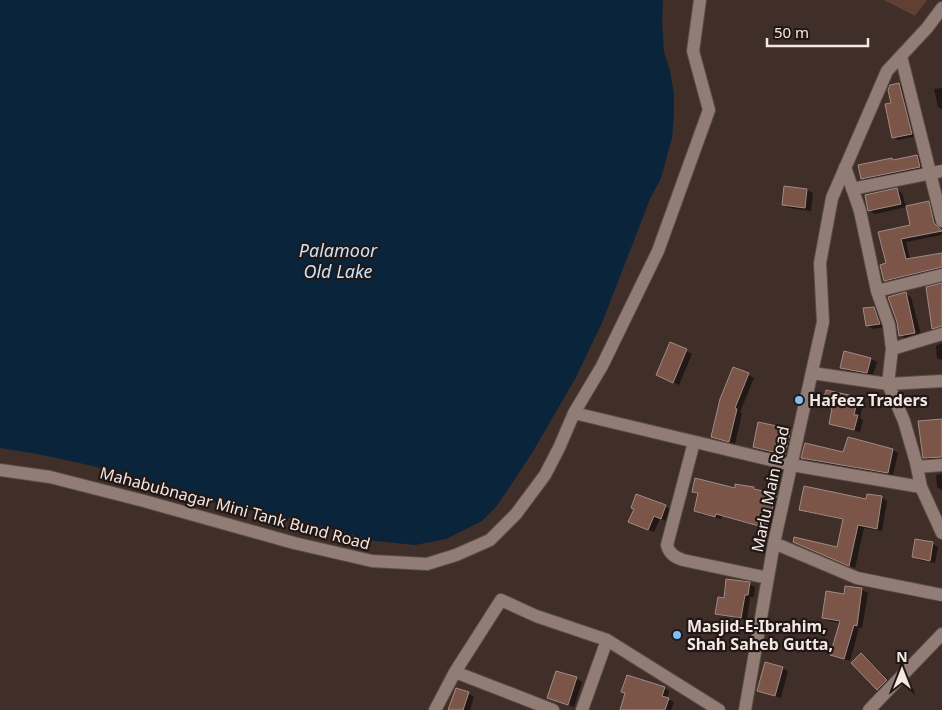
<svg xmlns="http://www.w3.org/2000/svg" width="942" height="710" viewBox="0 0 942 710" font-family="'Noto Sans',sans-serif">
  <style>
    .park { fill: #614034 }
    .water { fill: #0a253b }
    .shadow { fill: #0007 }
    .building { fill: #7a5548; stroke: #a18b84 }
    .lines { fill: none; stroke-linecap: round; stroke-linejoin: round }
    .minor-casing { stroke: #5c4d47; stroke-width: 14 }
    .minor { stroke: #927d76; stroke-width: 12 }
    .poi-dot { fill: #7bbef8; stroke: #211816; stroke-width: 2 }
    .labels { text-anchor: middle; stroke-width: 4.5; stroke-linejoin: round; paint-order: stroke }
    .poi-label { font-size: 16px; font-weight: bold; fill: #f4e8e4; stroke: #211816; text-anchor: start }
    .street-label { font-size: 16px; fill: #f4e8e4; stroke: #211816 }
    .water-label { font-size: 18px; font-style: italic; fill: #c4e3fe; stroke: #211816 }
  </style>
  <rect width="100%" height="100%" fill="#402e28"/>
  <path class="park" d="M884 0H927L915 16Z"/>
  <path class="water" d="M0 0H663L662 21 664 52 670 71 674 94V116L672 138 661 178 650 199 602 323 575 379 532 453 509 488 496 507 482 521 446 539 415 545 375 541 295 519 223 505 93 466 38 454 0 448Z"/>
  <path class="shadow" d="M899 84 904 87 917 136 898 140 893 137 892 104Z
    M942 88V109L938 107 934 89Z
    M917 156 923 159 925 170 868 181 862 178 892 159 896 161Z
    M785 187 807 190 813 193 811 211 789 208 783 205Z
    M897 190 902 193 906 207 875 214 870 211Z
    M928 202 934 205 942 235 906 242 910 259 942 254V271L890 283 885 280 887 264 880 233 912 226Z
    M906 294 911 297 921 335 905 338 900 335Z
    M874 308 880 312 885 327 872 329 867 325Z
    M942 343V360L937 358 936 346Z
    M686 351 692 354 679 385 663 378Z
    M845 352 871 359 877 362 873 375 847 371 841 367Z
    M734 368 754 378 740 412 742 413 735 444 718 440 713 437Z
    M858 398 863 401 860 418 863 420 860 432 836 426 830 423 833 409 824 405Z
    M942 420V460L930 461 925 458Z
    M790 431 799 436 794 459 763 452 754 447Z
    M893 450 898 453 893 475 808 461 803 458Z
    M942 474V490L937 487 936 475Z
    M754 488 781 498 772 530 722 516 721 519 700 514 695 510 699 495 693 491Z
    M868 495 882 498 887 501 882 531 864 528 855 568 800 545 838 548 844 520 806 512 801 509 867 501Z
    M665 506 671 510 667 521 660 519 654 532 635 525Z
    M933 544 938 547 935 563 919 560 913 557Z
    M749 584 755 587 754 597H750L747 620 722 616 716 613 725 599Z
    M846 587 862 590 868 593 862 628H859L850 661 832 655 841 623 829 621 823 618 845 595Z
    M861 655 867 658 892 683 883 692 878 689Z
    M783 668 788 671 781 698 758 691Z
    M576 678 582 682 574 707 549 698Z
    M665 688 669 691 667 699 674 702 671 710H621Z
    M468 693 474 697 470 710H449Z"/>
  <path class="building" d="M899 83 912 134 892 138 885 104 891 103 888 90 890 85Z
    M917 155 920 167 861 179 858 165 892 158 893 160Z
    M784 186 807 189 805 208 782 205Z
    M897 188 901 204 868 211 865 195Z
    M929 201 934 223 942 231 901 239 906 259 942 253V267L884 281 880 265 886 263 878 232 910 225 906 206Z
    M942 283V326L932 329 926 287Z
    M906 292 915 333 899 336 897 322 888 297Z
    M874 307 880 324 866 326 863 308Z
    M670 342 687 349 673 383 656 375Z
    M844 351 871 358 867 373 840 368Z
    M733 367 749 373 735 408 737 409 729 442 711 437 720 399Z
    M826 390 858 397 854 415H858L854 430 829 424 832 408 822 406Z
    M942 419V457L923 458 918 421Z
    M758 422 791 429 785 455 753 447Z
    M848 437 893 449 888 473 801 458 805 443 843 452Z
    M695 478 735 488V484L754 487V489L777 494 766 528 716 514 715 517 694 511 698 493 692 492Z
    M804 486 866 499 867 494 882 496 877 529 858 525 849 566 793 542 794 537 837 547 843 519 799 510Z
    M636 494 666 505 661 519 654 516 648 530 628 522 634 509 631 508Z
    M915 539 933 542 930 561 912 557Z
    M726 579 750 582 748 595H745L741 618 715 614 718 597 724 598Z
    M845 586 862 588 857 626 854 625 844 659 830 655 840 621 822 618 826 591 844 594Z
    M861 653 887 680 877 690 851 663Z
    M765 662 783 667 775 696 757 691Z
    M556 671 577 677 568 705 547 698Z
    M627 675 665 687 662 696 669 698 665 710H620L625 693 621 692Z
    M456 688 469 692 463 710H448Z"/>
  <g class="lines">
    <g class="minor-casing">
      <path id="minor" d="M901 56 942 221
        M845 167 860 211 877 291
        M852 189 942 171
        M942 275 877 291 889 325 892 349 888 384 942 381
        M892 349 942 334
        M812 373 888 384 904 421 916 462 921 487
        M574 413 792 465 921 487 942 533
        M694 442 667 545C669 554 675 557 683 560L768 578
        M917 467 942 465
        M0 470 50 477 144 501 294 543 372 561 427 564 456 555 490 540 516 514 545 475 559 448 574 413 602 366 658 251 709 110 693 51 700 0
        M774 543 857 578 942 595
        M455 672 553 710
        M435 710 455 672 501 600 536 616 607 640 719 710
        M582 710 607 640
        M745 710 774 543 823 322 820 263 832 198 887 71 927 28 942 8
        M869 710 942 634"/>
    </g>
    <use href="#minor" class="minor"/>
  </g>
  <g class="poi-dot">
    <circle cx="799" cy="400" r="5"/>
    <circle cx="677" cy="635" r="5"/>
  </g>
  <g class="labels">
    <g class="poi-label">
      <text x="809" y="406">Hafeez Traders</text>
      <text x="687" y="632">Masjid-E-Ibrahim,<tspan x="687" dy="18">Shah Saheb Gutta,</tspan></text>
    </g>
    <g class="street-label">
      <text transform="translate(770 489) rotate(-78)" y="6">Marlu Main Road</text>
      <text transform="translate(235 508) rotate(15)" y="6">Mahabubnagar Mini Tank Bund Road</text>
    </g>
    <g class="water-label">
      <text x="338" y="257">Palamoor<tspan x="338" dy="21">Old Lake</tspan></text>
    </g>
  </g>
  <g transform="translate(902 670)" stroke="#211816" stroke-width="4" paint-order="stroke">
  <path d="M0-4L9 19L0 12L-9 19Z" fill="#f4e8e4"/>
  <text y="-8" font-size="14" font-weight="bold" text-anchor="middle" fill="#f4e8e4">N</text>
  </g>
  <path d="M767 38v8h101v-8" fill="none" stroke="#f4e8e4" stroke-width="2.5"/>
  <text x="774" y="38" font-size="15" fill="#f4e8e4" stroke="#211816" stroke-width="4" paint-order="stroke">50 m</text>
</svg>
